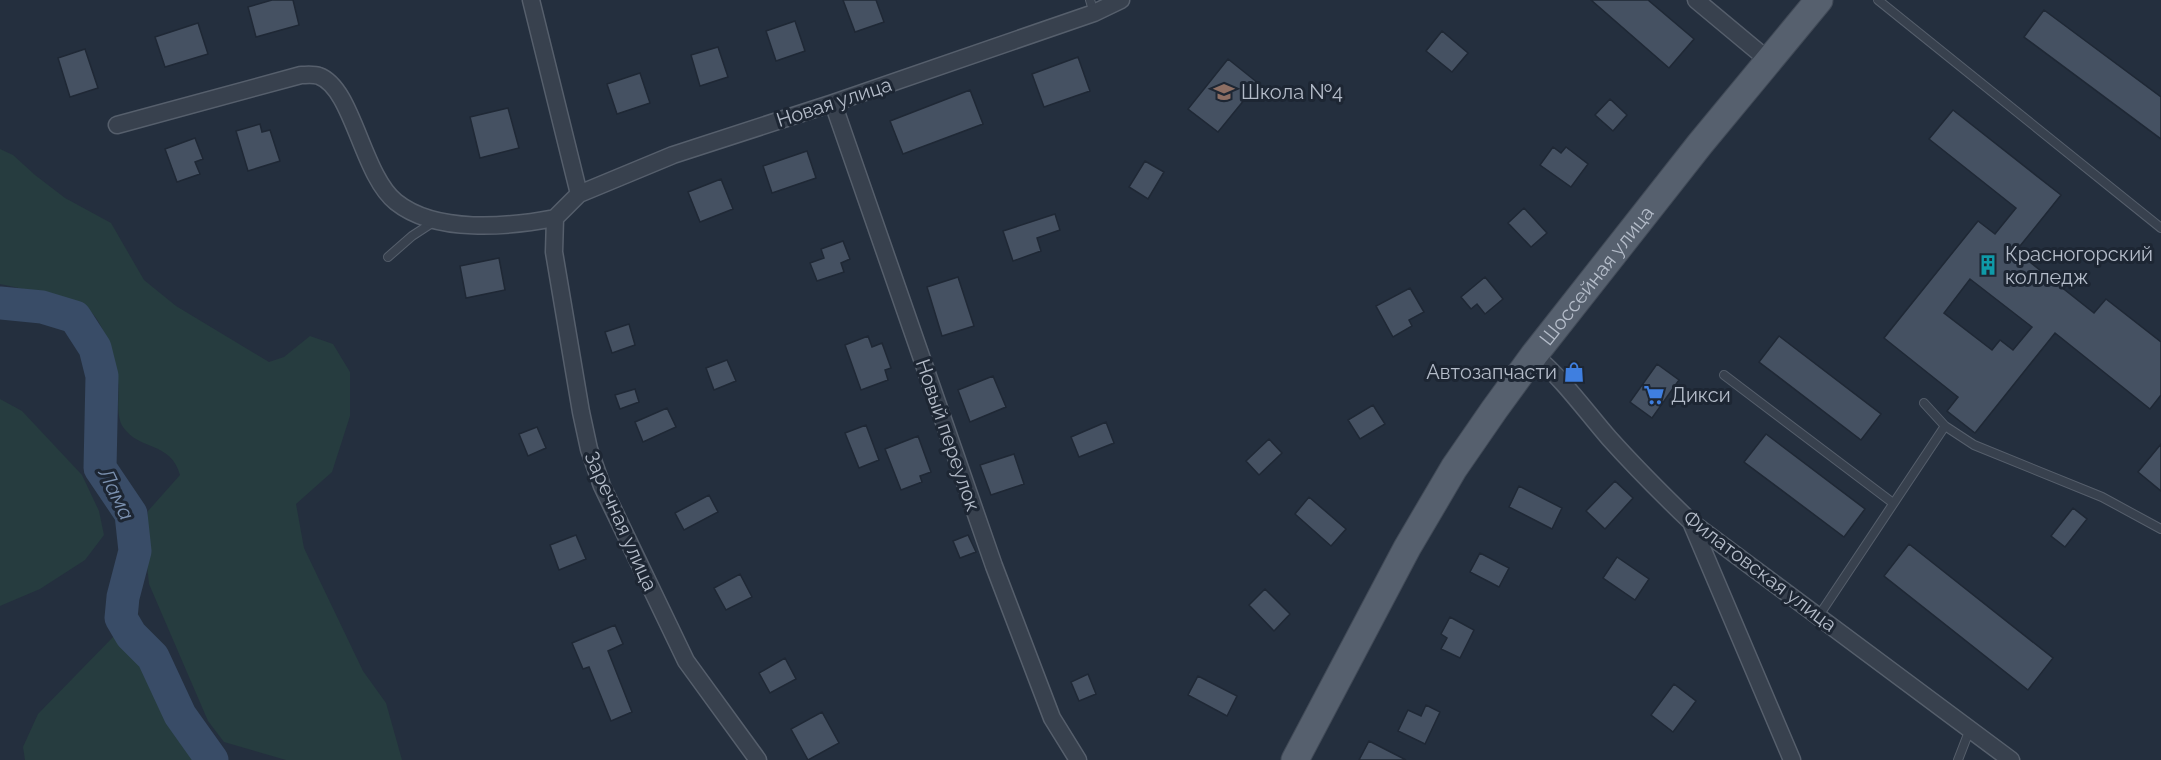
<svg xmlns="http://www.w3.org/2000/svg" width="2161" height="760" viewBox="0 0 2161 760" font-family="Raleway,sans-serif">
  <style>
    .green { fill: #263c3f }
    .lines { fill: none; stroke-linecap: round; stroke-linejoin: round }
    .river { stroke: #394c67; stroke-width: 33 }
    .building { fill: #455162; stroke: #1f2835; stroke-width: 1.5; fill-rule: evenodd }
    .lane-casing { stroke: #565f6c; stroke-width: 10 }
    .street-casing { stroke: #565f6c; stroke-width: 19 }
    .primary-casing { stroke: #414a57; stroke-width: 29 }
    .lane { stroke: #38414e; stroke-width: 8 }
    .street { stroke: #38414e; stroke-width: 16 }
    .primary { stroke: #56606e; stroke-width: 27 }
    .labels { text-anchor: middle; stroke-width: 6; stroke-linejoin: round; paint-order: stroke }
    .poi-label { font-size: 20px; fill: #b4bcc9; stroke: #1d2633; text-anchor: start }
    .street-label { font-size: 20px; fill: #b4bcc9; stroke: #1d2633 }
    .water-label { font-size: 21px; font-style: italic; fill: #7c92b1; stroke: #1d2633 }
  </style>
  <rect width="100%" height="100%" fill="#242f3e"/>
  <path class="green" d="M0 149 13 155 35 175 65 198 111 223 144 280 176 306 269 362 284 357 310 336 333 344 350 372V416L332 472 296 504 304 548 363 671 386 703 402 760H286L224 742 208 721 149 584 145 546 148 511 180 475C171 441 139 451 123 427 115 415 120 394 118 381 116 364 104 324 92 313 77 299 22 289 0 284Z
    M0 399 22 411 82 475 99 511 104 535 85 560 40 589 0 606Z
    M115 635C142 647 147 677 160 699 173 720 186 740 198 760H25L23 747 38 714Z"/>
  <g class="lines">
    <path class="river" d="M0 303 42 307 75 317 95 348 102 376 100 468 131 514 135 551 123 597 121 618 131 635 153 657 180 715 212 760"/>
  </g>
  <path class="building" d="M272 0H293L299 25 256 37 248 7Z
    M843 0H876L884 22 855 32Z
    M1591 0H1648L1694 39 1669 68Z
    M2044 10 2161 97V139L2024 37Z
    M795 21 805 51 776 61 766 31Z
    M198 23 208 54 165 67 155 37Z
    M1442 31 1468 53 1452 72 1426 51Z
    M718 47 728 77 700 86 691 55Z
    M85 49 98 88 70 97 58 58Z
    M1078 57 1090 91 1044 107 1032 74Z
    M1228 59 1258 83 1218 132 1188 109Z
    M640 73 650 103 617 114 607 84Z
    M970 90 983 124 903 154 890 121Z
    M1610 99 1627 115 1613 131 1595 115Z
    M508 108 519 148 480 158 470 117Z
    M1953 110 2061 195 2016 251 2094 313 2106 299 2161 342V395L2150 409 2055 333 1975 433 1947 411 1958 397 1884 338 1978 221 1995 234 2016 208 1929 139ZM1970 279 2032 327 2013 350 2000 340 1992 350 1944 313Z
    M260 124 262 132 270 130 280 161 248 171 236 131Z
    M195 138 203 159 195 162 200 174 177 182 165 149Z
    M1553 147 1561 153 1566 147 1588 164 1571 187 1540 165Z
    M807 151 816 178 772 193 763 166Z
    M1145 161 1164 172 1148 199 1129 187Z
    M721 179 733 209 700 222 688 192Z
    M1524 208 1547 233 1531 247 1508 223Z
    M1055 214 1060 230 1037 238 1041 251 1013 261 1003 231Z
    M843 241 850 259 841 263 844 272 817 281 810 263 824 258 821 249Z
    M499 258 505 290 466 298 460 266Z
    M958 277 974 326 942 336 927 287Z
    M1485 277 1503 299 1485 314 1477 304 1471 309 1461 297Z
    M1410 288 1424 312 1409 320 1412 326 1393 337 1376 306Z
    M629 324 635 345 612 353 605 332Z
    M868 336 872 347 882 343 891 368 885 370 888 380 861 390 845 345Z
    M1779 336 1881 414 1861 440 1759 362Z
    M727 360 736 381 714 390 706 368Z
    M1657 364 1679 380 1652 418 1630 402Z
    M993 376 1006 407 970 422 958 390Z
    M635 389 639 402 620 409 615 395Z
    M1373 405 1385 424 1360 439 1348 420Z
    M667 408 676 427 643 442 635 422Z
    M1106 422 1114 443 1079 457 1071 437Z
    M866 425 879 460 859 468 845 433Z
    M537 427 546 448 528 456 519 434Z
    M1766 434 1865 509 1844 537 1744 462Z
    M918 436 931 472 920 476 922 482 901 490 885 449Z
    M1269 439 1282 453 1259 475 1246 461Z
    M2161 444V491L2138 472Z
    M1014 454 1024 484 991 495 980 465Z
    M1615 481 1633 498 1605 529 1586 511Z
    M1519 486 1562 508 1552 529 1509 507Z
    M709 495 718 512 684 530 675 513Z
    M1309 497 1346 529 1331 546 1295 514Z
    M2073 508 2087 519 2065 547 2051 536Z
    M576 535 586 559 559 570 550 545Z
    M968 535 976 552 960 558 953 541Z
    M1909 544 2053 658 2028 690 1884 576Z
    M1480 553 1509 568 1499 587 1470 572Z
    M1617 557 1649 579 1635 600 1603 578Z
    M740 574 752 597 726 610 714 588Z
    M1265 589 1290 614 1274 631 1249 605Z
    M1450 617 1474 630 1460 658 1441 649 1447 638 1441 634Z
    M615 625 623 644 608 651 632 712 611 721 589 667 583 669 572 643Z
    M785 658 796 679 770 693 759 673Z
    M1088 674 1096 694 1079 701 1071 682Z
    M1198 676 1237 696 1227 716 1188 695Z
    M1674 684 1696 701 1673 732 1651 715Z
    M1426 705 1440 712 1425 744 1398 731 1408 710 1421 716Z
    M822 712 839 743 808 760 791 729Z
    M1369 741 1406 760H1359Z"/>
  <g class="lines">
    <g class="lane-casing">
      <path id="lane" d="M1090 0 1094 13
        M1878 0 2161 228
        M388 257 412 236 435 221
        M1724 375 1893 503
        M1924 403 1945 426 1974 445 2102 497 2161 529
        M1818 617 1945 426
        M1958 760 1970 729"/>
    </g>
    <g class="street-casing">
      <path id="street" d="M531 0 579 194
        M1696 0 1768 60
        M833 103 994 566 1052 718 1078 760
        M117 125 301 75C306 75 314 74 319 76 353 88 362 175 396 202 436 234 508 227 555 218
        M555 218 579 194 673 155 833 103 1094 13 1121 0
        M555 218 554 252 581 412 589 449 602 486 686 661 758 760
        M1534 355C1563 379 1584 409 1609 438 1635 467 1662 494 1690 521L2011 760
        M1691 522 1792 760"/>
    </g>
    <g class="primary-casing">
      <g id="primary">
        <path id="s1" d="M1295 760 1407 548 1454 468 1494 410 1534 355 1700 144 1819 0"/>
      </g>
    </g>
    <use href="#lane" class="lane"/>
    <use href="#street" class="street"/>
    <use href="#primary" class="primary"/>
  </g>
  <defs>
    <g id="school-bare" transform="scale(1.62)"><path d="M0-5L7-2L0 1L-7-2ZM-4 1L0 2.5L4 1V4Q0 6-4 4Z" fill="#8d6e63" stroke="#1d2633" stroke-width="2.5" paint-order="stroke"/></g>
    <g id="building-bare" transform="scale(1.62)"><path d="M-4-6H4V6H1V3H-1V6H-4ZM-2.5-4.3h1.7v1.8h-1.7ZM.8-4.3h1.7v1.8H.8ZM-2.5-1h1.7V.8h-1.7ZM.8-1h1.7V.8H.8Z" fill="#0f9aa8" stroke="#1d2633" stroke-width="2.5" paint-order="stroke"/></g>
    <g id="shop-bare" transform="scale(1.62)"><path d="M-5-2.5h2.3a2.7 3.5 0 0 1 5.4 0H5L5.5 6h-11ZM-1.5-2.5h3a1.5 2.3 0 0 0-3 0Z" fill="#3f7fe0" stroke="#1d2633" stroke-width="2.5" paint-order="stroke"/></g>
    <g id="supermarket-bare" transform="scale(1.62)"><path d="M-6-5.5h2.5l.6 2H6L4.5 2H-2.5L-4.4-4H-6ZM-1.5 3.2a1.3 1.3 0 1 0 .1 0ZM3 3.2a1.3 1.3 0 1 0 .1 0Z" fill="#3f7fe0" stroke="#1d2633" stroke-width="2.5" paint-order="stroke"/></g>
  </defs>
  <g fill-rule="evenodd">
    <use href="#school-bare" x="1224" y="92"/>
    <use href="#building-bare" x="1988" y="265"/>
    <use href="#shop-bare" x="1574" y="372"/>
    <use href="#supermarket-bare" x="1654" y="395"/>
  </g>
  <g class="labels">
    <g class="poi-label">
      <text x="1241" y="99">Школа №4</text>
      <text x="2005" y="261">Красногорский<tspan x="2005" dy="23">колледж</tspan></text>
      <text x="1557" y="379" text-anchor="end">Автозапчасти</text>
      <text x="1671" y="402">Дикси</text>
    </g>
    <g class="street-label">
      <text transform="translate(834 102) rotate(-18)" y="7">Новая улица</text>
      <text dy="7" stroke="none"><textPath href="#s1" startOffset="572">Шоссейная улица</textPath></text>
      <text transform="translate(948 435) rotate(71)" y="7">Новый переулок</text>
      <text transform="translate(621 521) rotate(66)" y="7">Заречная улица</text>
      <text transform="translate(1760 571) rotate(37)" y="7">Филатовская улица</text>
    </g>
    <g class="water-label">
      <text transform="translate(116 494) rotate(64)" y="7">Лама</text>
    </g>
  </g>
</svg>
